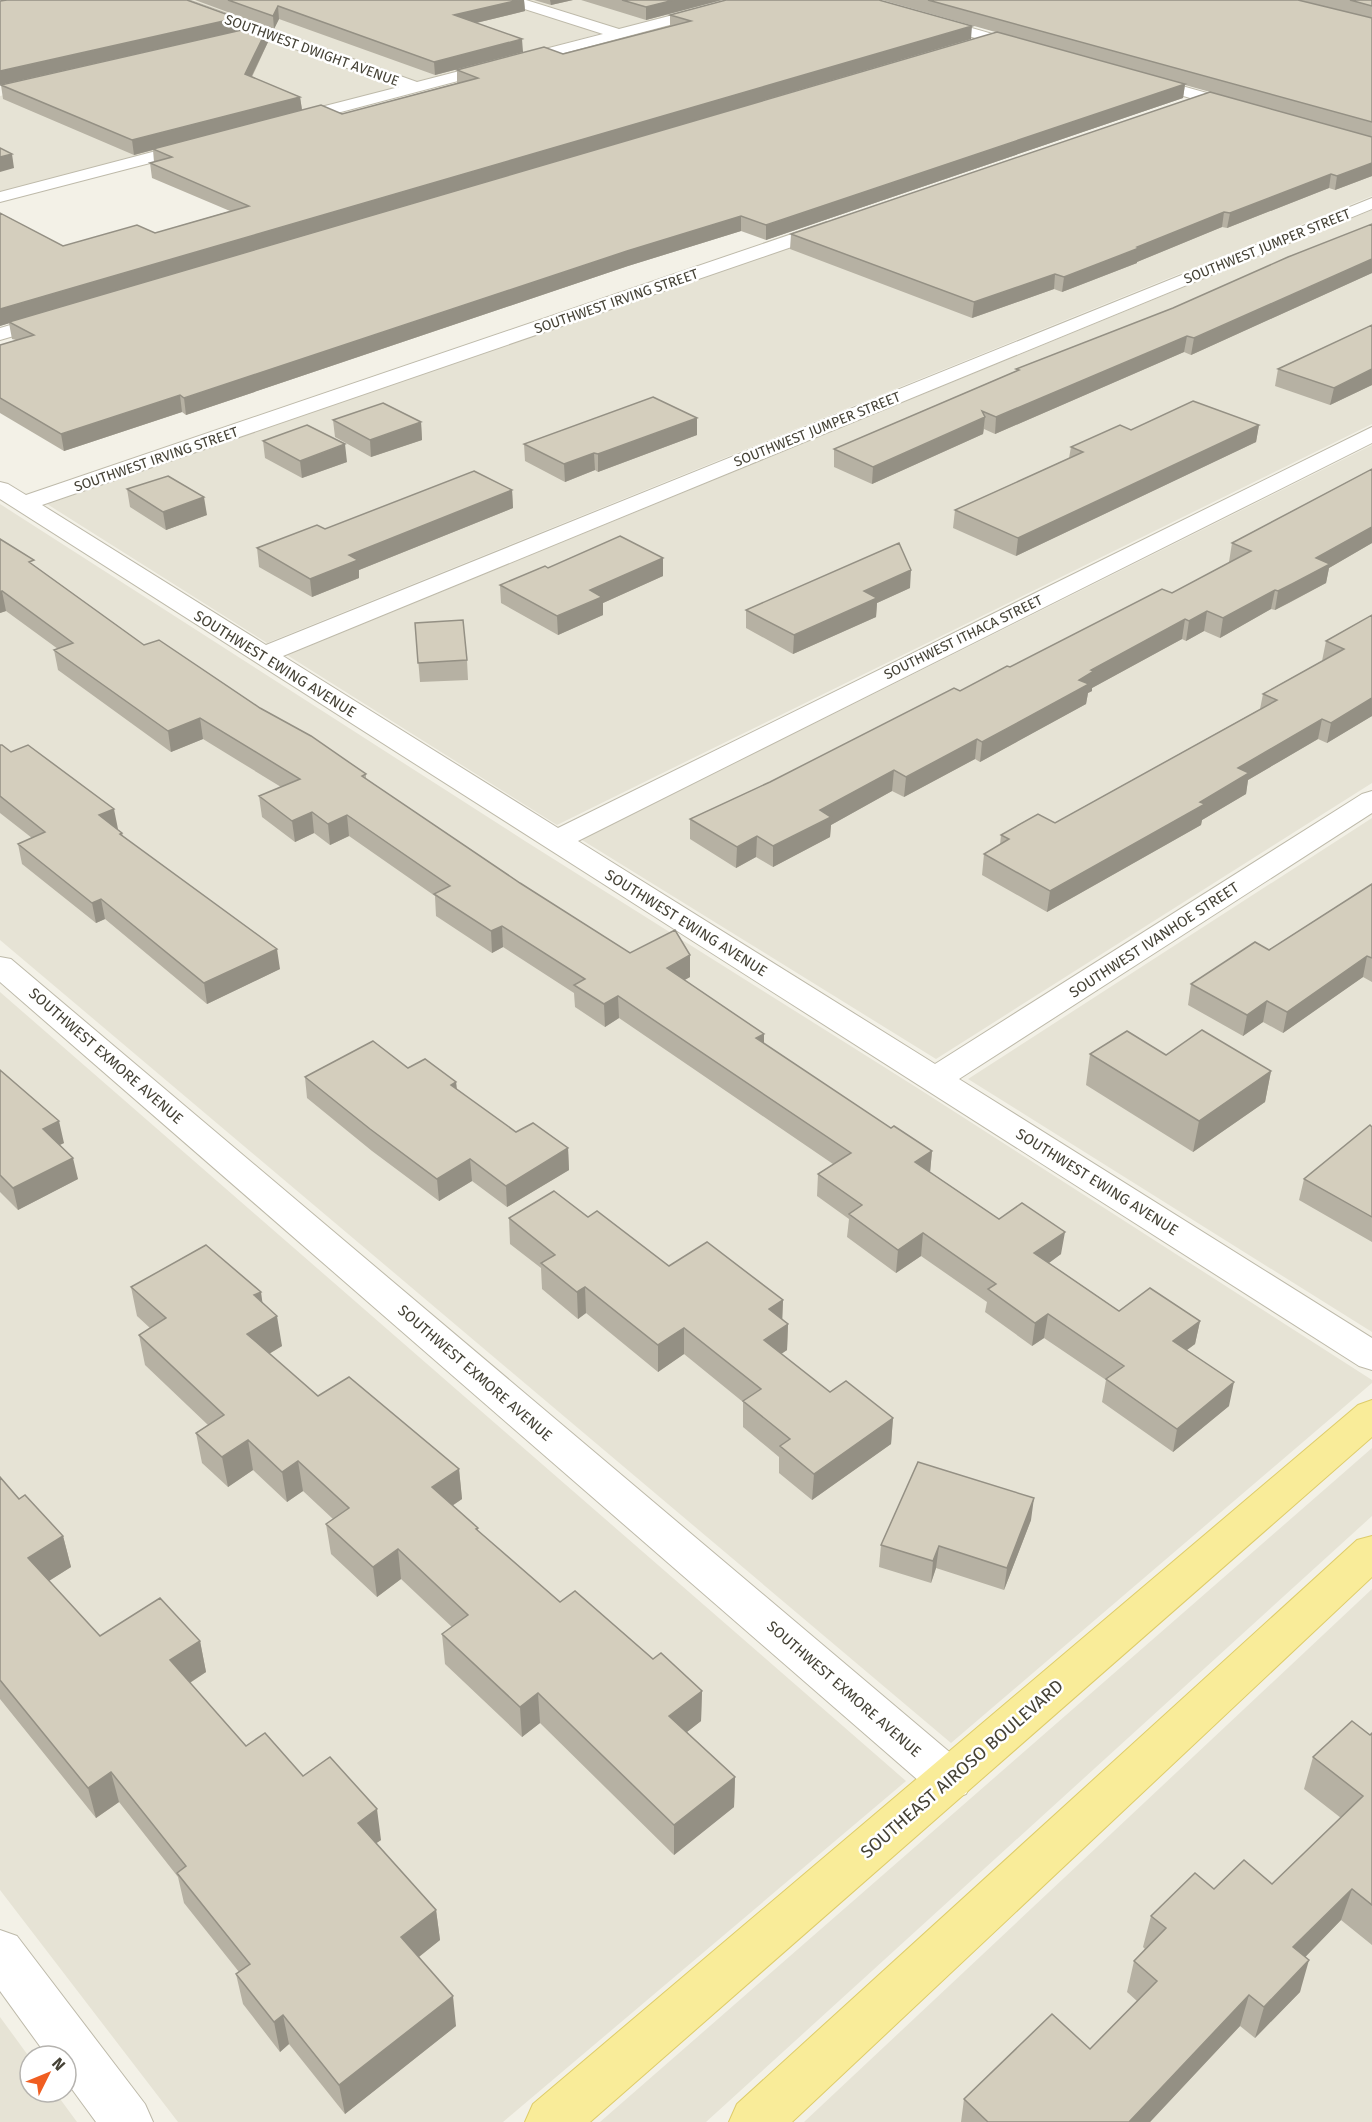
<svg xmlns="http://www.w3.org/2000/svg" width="1372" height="2122" viewBox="0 0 1372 2122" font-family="'Fira Sans',sans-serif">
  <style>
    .residential { fill: #e6e3d5 }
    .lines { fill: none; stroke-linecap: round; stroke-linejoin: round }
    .minor-casing { stroke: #bebaaa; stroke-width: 2 }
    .major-casing { stroke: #decc6a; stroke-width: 2 }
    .minor { fill: #fff; fill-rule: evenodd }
    .major { fill: #f9ec99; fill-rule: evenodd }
    .wall { fill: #b6b1a3 }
    .shaded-wall { fill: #949084 }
    .building { fill: #d4cebd; stroke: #949084; stroke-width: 1.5 }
    .labels { text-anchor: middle; stroke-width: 5; stroke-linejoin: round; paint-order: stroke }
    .far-street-label { font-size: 14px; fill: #454236; stroke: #fff }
    .street-label { font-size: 15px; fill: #454236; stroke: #fff }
    .near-street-label { font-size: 18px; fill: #454236; stroke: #fff }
  </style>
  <rect width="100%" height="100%" fill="#f3f1e7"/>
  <path class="residential" d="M189 0H497L602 33 418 83Z
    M525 0H734L618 29Z
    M258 36 400 87 0 193V96Z
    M1209 103 1372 149V196L267 643 47 504Z
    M1372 210V424L557 825 287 655Z
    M1372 445V783L936 1059 582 840Z
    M0 504 525 841 919 1089 1372 1380V1383L951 1743 0 940Z
    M1372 818V1332L968 1079Z
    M0 992 906 1781 503 2122H178L0 1890Z
    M1372 1448V1516L706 2122H600Z
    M1372 1589V2122H804Z
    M0 2017 30 2058V2092H55L77 2122H0Z"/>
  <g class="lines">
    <g class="minor-casing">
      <path id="minor" d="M167 0H188L417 82 603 34 506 3 504 0H526L619 29 731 0H755L753 3 288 126 280 121 282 117 399 87 169 3Z
        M851 0H874L1031 45 1034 48 1031 51H1021L853 3Z
        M1143 75 1246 104 1248 107 1240 112 1137 83 1135 80 1137 77Z
        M198 140 204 141 207 145 204 149 0 202V192Z
        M1372 198V209L283 656 558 828 1372 427V443L578 841 935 1064 1362 794 1372 791V813L959 1079 1372 1338V1370L1359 1366 0 499V482L8 484 26 495 827 222H841L843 226 841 230 42 505 266 645Z
        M55 312 62 314 65 318 62 322 0 340V328Z
        M0 957 11 959 966 1766 973 1780 966 1794 950 1800 934 1794 0 982Z
        M0 1930 17 1936 145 2104 153 2122H96L66 2081V2056H47L0 1991Z"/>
    </g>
    <g class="major-casing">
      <path id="major" d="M1372 1400V1437L590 2122H525L533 2104 1358 1405Z
        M1372 1536V1577L792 2122H729L737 2104 1357 1540Z"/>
    </g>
    <use href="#minor" class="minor"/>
    <use href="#major" class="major"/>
  </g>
  <path class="wall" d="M195 0H524L525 11 476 23 523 52 435 75 279 19 274 29Z
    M534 0H573L551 5Z
    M581 0H722L646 20Z
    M882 0H1372V176L1335 190 1329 188 1227 228 1222 227 1137 262V263L1062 292 1054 289 972 318 790 249 791 234 1210 92 1185 85 1183 98 766 240 741 231 628 266 186 415 182 412 64 451 0 413V345L16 340 12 339 9 323 0 326V213L63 246 155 233 230 211 152 178 150 163 154 162 153 150 134 155 3 99 1 85 267 29 268 42 252 77 300 97 302 110 342 114 457 83V70L563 54 670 26V15L971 39 396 209 1006 35Z
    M1372 224V273L1191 355 1184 352 995 434 984 429 983 434 872 484 834 467V449L1016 371V369L1173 308Z
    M1372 325V385L1330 405 1275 386 1278 369Z
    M697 418V435L598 472 595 470 565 482 525 461 524 444Z
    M333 420 421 422 422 440 371 457 335 437Z
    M1259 425 1256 442 1016 556 953 528 955 510 1069 458 1071 447Z
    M263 441 347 462 302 478 265 458Z
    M1372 469V543L1329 568 1326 583 1289 603 1275 610 1271 609 1220 638 1204 631 1186 641 1182 639 1092 688V691L1088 693 1086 704 980 762 975 759 904 797 892 791 831 825 830 837 773 867 756 857 736 868 690 839V819L770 782 1010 667 1172 593 1230 562H1229L1232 543Z
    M127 489 207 515 166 530 130 507Z
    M512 490 513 508 359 570V578L312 597 259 567 257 548 325 529Z
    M0 539 35 566 144 645 260 708 366 774V779L520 883 630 953 690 977 684 980 764 1044 891 1128 932 1151 930 1172 999 1219 1061 1254 1049 1263 1119 1311 1200 1321 1195 1344 1187 1350 1229 1406 1173 1452 1102 1402 1106 1380 1044 1338 1032 1346 985 1312 987 1302 921 1256 896 1273 847 1237 849 1219 817 1196 818 1174 833 1164 619 1018 605 1027 575 1007 574 993 503 947 492 953 436 916 435 896 349 836 330 845 314 833 295 842 262 817 259 796 281 787 203 739 171 752 58 670 54 650 58 649 6 611 0 613Z
    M663 558V576L603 603V615L558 635 501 603 500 585 548 568Z
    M910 588 877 603 876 617 793 654 746 628V610Z
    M1372 615V716L1327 743 1318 739 1248 780 1246 794 1202 820 1201 825 1047 912 982 875 984 854 1000 845 1001 835 1055 823 1260 709 1263 694 1322 661 1326 641Z
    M415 623 467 660 468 680 420 682Z
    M0 745 118 829H117L122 833 123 836 280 969 207 1004 105 919 96 923 22 864 18 844 32 838 0 813Z
    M1372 884V982L1363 977 1283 1033 1263 1022 1243 1036 1188 1005 1191 984 1269 950Z
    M1090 1054 1166 1055 1271 1071 1265 1102 1193 1152 1086 1085Z
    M408 1068 456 1082 457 1090 516 1132 568 1148 569 1170 507 1207 472 1181 439 1201 372 1151 307 1098 305 1077Z
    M0 1070 64 1143 60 1145 78 1179 18 1210 0 1192Z
    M1372 1127V1242L1299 1200 1304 1179Z
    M588 1217 669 1266 783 1300 782 1320 788 1324 787 1350 781 1354 830 1392 893 1418 891 1444 812 1500 779 1473V1457L743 1427V1402L684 1354 658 1372 586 1313 578 1319 542 1289 541 1268 510 1244 509 1218Z
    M131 1287 262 1303 282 1346 269 1354 318 1396 459 1469 462 1499 452 1506 478 1528V1531L560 1602 653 1659 702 1691 701 1721 687 1732 735 1777 734 1807 674 1855 540 1723 522 1737 445 1664 442 1634 452 1627 401 1579 377 1597 331 1554 326 1524 333 1519 303 1491 287 1502 253 1470 228 1487 202 1463 196 1433 208 1425 145 1365 139 1335 150 1328 137 1316Z
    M0 1477 19 1499 63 1536 71 1567 49 1581 100 1636 200 1641 206 1672 190 1683 246 1746 303 1776 381 1840 376 1843 436 1910 440 1940 419 1957 456 2026 345 2114 289 2044 280 2052 243 2004 236 1974 239 1972 184 1903 178 1877 119 1802 96 1818 0 1699Z
    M1031 1520 1004 1590 936 1568 931 1583 879 1567 881 1545Z
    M1372 1733V1945L1341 1920 1305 1957 1300 1992 1255 2038 1240 2026 1150 2122H961L964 2099 1090 2049 1137 2001 1127 1992 1134 1961 1145 1949 1143 1947 1151 1916 1214 1889 1272 1884 1341 1818 1304 1789 1313 1757 1370 1735Z"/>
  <path class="shaded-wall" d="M519 0H524L525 11 455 28 454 15Z
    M550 0H573L551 5Z
    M674 0H722L646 20V7Z
    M278 6 279 19 274 29 273 16Z
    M237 18 238 31 0 85V71Z
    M972 26 971 39 0 326V309Z
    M267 29 268 42 246 88 245 74Z
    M522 39 523 52 435 75 434 62Z
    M1185 84 1183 98 766 240V225Z
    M300 97 302 110 134 155 132 140Z
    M12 154 14 168 0 172V157Z
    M1372 163V176L1335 190 1337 176Z
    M1331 174 1329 188 1227 228 1230 213Z
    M1224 212 1222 227 1137 262V263L1062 292 1064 277Z
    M741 216V231L628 266 186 415 184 398 627 251Z
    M1372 259V273L1191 355 1194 338Z
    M1055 274 1054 289 972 318 974 302Z
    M1187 336 1184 352 995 434 996 417Z
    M1372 369V385L1330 405 1334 388Z
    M180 395 182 412 64 451 61 434Z
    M985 417 983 434 872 484 873 467Z
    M697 418V435L598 472V454Z
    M421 422 422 440 371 457 370 440Z
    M1259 425 1256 442 1016 556 1018 538Z
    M345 444 347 462 302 478 300 461Z
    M594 453 595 470 565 482 564 464Z
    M512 490 513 508 359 570V578L312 597 310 579 349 555Z
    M204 497 207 515 166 530 163 512Z
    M1372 527V543L1329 568 1326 583 1275 610 1278 591 1316 558Z
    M663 558V576L603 603V615L558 635 557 616 590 590Z
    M911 570 910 588 877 603 876 617 793 654 794 635 864 591Z
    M1275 590 1271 609 1220 638 1223 618Z
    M2 591 6 611 0 613V592Z
    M1207 611 1204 631 1186 641 1189 621Z
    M1185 619 1182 639 1092 688V691L1088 693 1086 704 980 762 982 742 1079 680 1091 670Z
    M1372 698V716L1327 743 1331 723Z
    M200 718 203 739 171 752 168 731Z
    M1322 719 1318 739 1248 780 1246 794 1202 820 1201 825 1047 912 1050 891 1200 802 1238 768Z
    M977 739 975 759 904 797 906 777Z
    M894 770 892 791 831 825 830 837 773 867V846L820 810Z
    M114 809 118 829 103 835 99 815Z
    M312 812 314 833 295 842 292 821Z
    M347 815 349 836 330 845 328 824Z
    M757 836 756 857 736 868 737 847Z
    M101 899 105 919 96 923 92 903Z
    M502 926 503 947 492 953 491 931Z
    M277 949 280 969 207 1004 204 983Z
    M690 955V977L667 990V968Z
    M1367 956 1363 977 1283 1033 1287 1012Z
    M618 996 619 1018 605 1027 604 1004Z
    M1267 1001 1263 1022 1243 1036 1247 1015Z
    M764 1034V1056L756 1038Z
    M1271 1071 1265 1102 1193 1152 1199 1121Z
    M456 1082 458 1103 451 1085Z
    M59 1121 64 1143 48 1150 43 1129Z
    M568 1148 569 1170 507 1207 506 1186Z
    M932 1151 930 1173 915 1162Z
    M73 1158 78 1179 18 1210 13 1188Z
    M470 1159 472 1181 439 1201 437 1179Z
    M1065 1232 1061 1254 1031 1276 1034 1253Z
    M923 1233 921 1256 896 1273 898 1250Z
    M585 1287 586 1313 578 1319 577 1292Z
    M261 1292 265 1321 254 1295Z
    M783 1300 782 1326 769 1309Z
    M1048 1314 1044 1338 1032 1346 1035 1323Z
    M277 1316 282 1346 252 1364 247 1334Z
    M1200 1321 1195 1344 1168 1364 1173 1341Z
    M788 1324 787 1350 763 1366 764 1340Z
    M684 1328V1354L658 1372V1345Z
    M1234 1382 1229 1406 1173 1452 1177 1429Z
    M893 1418 891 1444 812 1500 814 1474Z
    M248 1440 253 1470 228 1487 222 1457Z
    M298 1461 303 1491 287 1502 282 1472Z
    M459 1469 462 1499 435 1517 432 1487Z
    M1034 1498 1031 1520 1004 1590 1007 1568Z
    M63 1536 71 1567 36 1589 28 1558Z
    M939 1546 936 1568 931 1583 933 1561Z
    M398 1549 401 1579 377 1597 373 1567Z
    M200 1641 206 1672 177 1691 170 1660Z
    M702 1691 701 1721 669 1746V1716Z
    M538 1693 540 1723 522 1737 520 1707Z
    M111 1772 119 1802 96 1818 88 1788Z
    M735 1777 734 1807 674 1855V1825Z
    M377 1809 381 1840 362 1853 358 1823Z
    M1352 1889 1341 1920 1284 1979 1293 1947Z
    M436 1910 440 1940 406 1967 401 1937Z
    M1309 1960 1300 1992 1255 2038 1264 2007Z
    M1249 1995 1240 2026 1150 2122H1129Z
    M453 1996 456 2026 345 2114 339 2085Z
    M283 2015 289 2044 280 2052 274 2022Z"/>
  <path class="building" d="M7 0H187L237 18 0 71V1Z
    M228 0H519L454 15 522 39 434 62 278 6 273 16Z
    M622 0H674L646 7Z
    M726 0H879L972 26 0 309V213L63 246 137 225 155 233 249 206 150 163 172 157 153 149 321 105 342 114 478 78 457 70 544 47 563 54 691 21 670 15Z
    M928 0H1298L1372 18V122Z
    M1350 0H1372V6Z
    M259 26 267 29 245 74 300 97 132 140 1 85Z
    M997 32 1185 84 766 225 741 216 627 251 184 398 180 395 61 434 0 398V345L34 335 9 322Z
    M1210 92 1372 137V163L1337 176 1331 174 1230 213 1224 212 1137 247 1139 248 1064 277 1055 274 974 302 791 234Z
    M0 148 12 154 0 157Z
    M1372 224V259L1194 338 1187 336 996 417 982 411 985 417 873 467 834 449 1019 370 1016 369 1173 308 1288 257Z
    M1372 325V369L1334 388 1278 369Z
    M653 397 697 418 598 454 594 453 564 464 524 444Z
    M1193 401 1259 425 1018 538 955 510 1083 452 1071 447 1120 425 1131 430Z
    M383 403 421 422 370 440 333 420Z
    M307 425 345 444 300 461 263 441Z
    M1372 469V527L1316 558 1330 564 1292 584 1278 591 1275 590 1223 618 1207 611 1189 621 1185 619 1091 670 1094 671 1079 680 1089 684 982 742 977 739 906 777 894 770 820 810 831 817 773 846 757 836 737 847 690 819 770 782 954 688 960 691 1007 666 1010 667 1162 589 1172 593 1251 551 1232 543Z
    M474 471 512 490 349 555 358 560 310 579 257 548 317 525 325 529Z
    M168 476 204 497 163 512 127 489Z
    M620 536 663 558 590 590 602 597 557 616 500 585 545 566 548 568Z
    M0 539 34 560 29 562 144 645 159 640 260 708 311 736 366 774 362 776 520 883 630 953 675 930 690 955 667 968 764 1034 756 1038 891 1128 894 1126 932 1151 915 1162 999 1219 1022 1203 1065 1232 1034 1253 1119 1311 1150 1288 1200 1321 1173 1341 1234 1382 1177 1429 1106 1379 1124 1366 1048 1314 1035 1323 988 1289 996 1284 923 1233 898 1250 849 1214 862 1205 818 1174 851 1153 618 996 604 1004 574 985 585 979 502 926 491 931 434 894 450 886 347 815 328 824 312 812 292 821 259 796 300 779 200 718 168 731 54 650 73 643 2 591 0 592Z
    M899 543 911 570 864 591 877 598 794 635 746 610Z
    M1372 615V698L1331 723 1322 719 1238 768 1249 773 1200 802 1205 804 1050 891 984 854 1009 839 1001 835 1038 814 1055 823 1277 700 1263 694 1344 649 1326 641Z
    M463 620 467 660 418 663 415 623Z
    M0 745H2L11 752 28 745 114 809 99 815 122 833 120 834 277 949 204 983 101 899 92 903 18 844 45 832 0 796Z
    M1372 884V958L1367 956 1287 1012 1267 1001 1247 1015 1191 984 1255 942 1269 950Z
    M1202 1030 1271 1071 1199 1121 1090 1054 1127 1031 1166 1055Z
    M373 1041 408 1068 425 1059 456 1082 451 1085 516 1132 533 1123 568 1148 506 1186 470 1159 437 1179 370 1129 305 1077Z
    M0 1070 59 1121 43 1129 73 1158 13 1188 0 1175Z
    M1370 1125 1372 1127V1217L1304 1179Z
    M554 1191 588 1217 597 1211 669 1266 707 1242 783 1300 769 1309 788 1324 764 1340 830 1392 846 1381 893 1418 814 1474 780 1446 790 1439 743 1401 761 1389 684 1328 658 1345 585 1287 577 1292 541 1263 555 1255 509 1218Z
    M206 1245 261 1292 254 1295 277 1316 247 1334 318 1396 349 1377 459 1469 432 1487 478 1528 476 1529 560 1602 575 1591 653 1659 661 1653 702 1691 669 1716 735 1777 674 1825 538 1693 520 1707 442 1634 468 1615 398 1549 373 1567 326 1524 349 1508 298 1461 282 1472 248 1440 222 1457 196 1433 224 1415 139 1335 166 1318 131 1287Z
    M918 1462 1034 1498 1007 1568 939 1546 933 1561 881 1545Z
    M0 1477 19 1499 25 1495 63 1536 28 1558 100 1636 160 1598 200 1641 170 1660 246 1746 265 1733 303 1776 330 1757 377 1809 358 1823 436 1910 401 1937 453 1996 339 2085 283 2015 274 2022 236 1974 250 1964 177 1873 186 1866 111 1772 88 1788 0 1680Z
    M1352 1721 1370 1735 1372 1733V1905L1352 1889 1293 1947 1309 1960 1264 2007 1249 1995 1129 2122H988L964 2099 1052 2014 1090 2049 1157 1981 1134 1961 1166 1928 1151 1916 1195 1873 1214 1889 1244 1860 1272 1884 1363 1796 1313 1757Z"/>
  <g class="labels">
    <g class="far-street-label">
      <text transform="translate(312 50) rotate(20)" y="5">SOUTHWEST DWIGHT AVENUE</text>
      <text transform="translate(1267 246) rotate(-22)" y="5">SOUTHWEST JUMPER STREET</text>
      <text transform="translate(616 301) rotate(-19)" y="5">SOUTHWEST IRVING STREET</text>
      <text transform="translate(817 429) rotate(-22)" y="5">SOUTHWEST JUMPER STREET</text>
      <text transform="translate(156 459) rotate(-19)" y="5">SOUTHWEST IRVING STREET</text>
      <text transform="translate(963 637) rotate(-26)" y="5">SOUTHWEST ITHACA STREET</text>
    </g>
    <g class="street-label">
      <text transform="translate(275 664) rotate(32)" y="5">SOUTHWEST EWING AVENUE</text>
      <text transform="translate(686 923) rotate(32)" y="5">SOUTHWEST EWING AVENUE</text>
      <text transform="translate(1154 940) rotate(-33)" y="5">SOUTHWEST IVANHOE STREET</text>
      <text transform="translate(106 1056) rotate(41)" y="5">SOUTHWEST EXMORE AVENUE</text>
      <text transform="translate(1097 1182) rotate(32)" y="5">SOUTHWEST EWING AVENUE</text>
      <text transform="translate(475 1373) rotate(41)" y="5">SOUTHWEST EXMORE AVENUE</text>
      <text transform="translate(844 1689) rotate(41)" y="5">SOUTHWEST EXMORE AVENUE</text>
    </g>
    <g class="near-street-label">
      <text transform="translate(962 1769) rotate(-41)" y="6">SOUTHEAST AIROSO BOULEVARD</text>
    </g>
  </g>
  <g transform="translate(48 2074) rotate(47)"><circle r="28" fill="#ffffff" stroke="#b5b3af" stroke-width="1.5"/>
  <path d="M0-4.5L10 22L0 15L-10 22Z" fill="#f05e21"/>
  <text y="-9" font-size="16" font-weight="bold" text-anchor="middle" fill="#454236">N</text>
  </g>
</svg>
